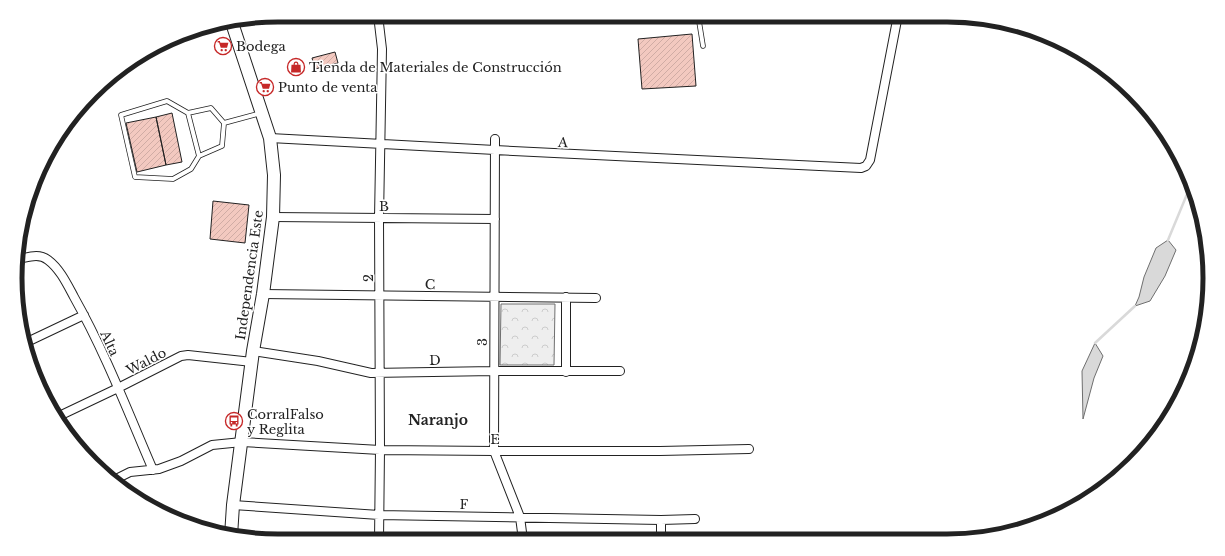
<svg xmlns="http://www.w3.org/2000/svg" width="1225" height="556" viewBox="0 0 1225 556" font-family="'Libre Baskerville',serif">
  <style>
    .forest { fill: url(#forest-crowns); stroke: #6f6f6f }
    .water { fill: #d9d9d9; stroke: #6f6f6f }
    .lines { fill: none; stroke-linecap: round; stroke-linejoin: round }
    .stream { stroke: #d9d9d9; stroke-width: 2.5 }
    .building { fill: url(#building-hatch); stroke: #222 }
    .service-casing { stroke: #222; stroke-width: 5.5 }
    .minor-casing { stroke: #222; stroke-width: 10 }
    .secondary-casing { stroke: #222; stroke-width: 14 }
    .service { stroke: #fff; stroke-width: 4 }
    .minor { stroke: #fff; stroke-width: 8 }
    .secondary { stroke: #fff; stroke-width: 12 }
    .labels { text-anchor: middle; stroke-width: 3; stroke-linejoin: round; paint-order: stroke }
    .poi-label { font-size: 13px; fill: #222; stroke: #fff; text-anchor: start }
    .street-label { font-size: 13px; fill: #222; stroke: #fff }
    .neighbourhood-label { font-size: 14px; font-weight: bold; fill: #222; stroke: #fff }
    .rim { fill: none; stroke: #222; stroke-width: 5 }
  </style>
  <defs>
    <pattern id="forest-crowns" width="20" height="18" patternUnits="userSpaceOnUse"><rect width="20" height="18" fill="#eee"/><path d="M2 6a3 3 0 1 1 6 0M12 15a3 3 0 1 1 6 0" fill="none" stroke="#ccc"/></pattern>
    <pattern id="building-hatch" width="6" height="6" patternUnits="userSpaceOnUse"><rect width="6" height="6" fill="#f3c9c0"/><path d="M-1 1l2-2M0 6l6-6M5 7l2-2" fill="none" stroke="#d0aca5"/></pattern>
  </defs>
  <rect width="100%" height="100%" fill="#fff"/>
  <path class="forest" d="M501 304H555L554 365H500Z"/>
  <path class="water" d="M1168 240 1176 250 1165 276 1150 301 1135 306 1139 297 1144 277 1156 248Z
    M1095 343 1103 356 1094 378 1083 419 1082 371Z"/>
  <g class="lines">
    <path class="stream" d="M1168 240 1190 187 1192 184
      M1095 343 1135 306"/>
  </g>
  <path class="building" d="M532 15H556L533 19Z
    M692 34 696 86 642 89 638 39Z
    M335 52 338 63 315 69 312 58Z
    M172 113 182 162 166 165 156 117Z
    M156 117 166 165 137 172 126 123Z
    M213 201 249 205 245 243 210 239Z"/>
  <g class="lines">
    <g class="service-casing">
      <path id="service" d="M593 15C602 19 613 16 623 15
        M698 15 703 46
        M188 113 199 156
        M224 123 222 146 199 156 191 169 173 179 135 177 121 115 167 101 188 113 211 108 224 123 261 113"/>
    </g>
    <g class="minor-casing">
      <path id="minor" d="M378 15 382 49 379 218 380 450 379 541
        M270 138 495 150 861 168 866 166 870 160 898 15
        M495 139 494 451 520 517 523 540
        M273 217 495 219
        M19 259C29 257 39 253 48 260 60 269 67 284 74 297 105 352 128 412 153 470
        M263 294 596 298
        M25 343 84 315
        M253 351 318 361 371 373 494 371H620
        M566 372V297
        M57 417 118 388 181 356 188 355 252 362
        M112 481 130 472 159 469 181 461 212 445 242 442 380 450 494 451H660L749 449
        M233 505 379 515 661 520 695 519
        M661 540V520"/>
    </g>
    <g class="secondary-casing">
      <path id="secondary" d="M231 536 233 505 253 351 263 294 273 217 274 175 270 138 232 23"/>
    </g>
    <use href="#service" class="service"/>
    <use href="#minor" class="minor"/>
    <use href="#secondary" class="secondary"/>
  </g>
  <defs>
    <g id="supermarket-ring" transform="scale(0.9)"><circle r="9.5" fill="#fff" stroke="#c62828" stroke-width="1.5"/><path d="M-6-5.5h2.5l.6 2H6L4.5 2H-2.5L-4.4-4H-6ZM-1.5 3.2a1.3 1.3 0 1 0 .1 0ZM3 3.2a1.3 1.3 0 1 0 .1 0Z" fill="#c62828"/></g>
    <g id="shop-ring" transform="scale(0.9)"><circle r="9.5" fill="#fff" stroke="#c62828" stroke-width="1.5"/><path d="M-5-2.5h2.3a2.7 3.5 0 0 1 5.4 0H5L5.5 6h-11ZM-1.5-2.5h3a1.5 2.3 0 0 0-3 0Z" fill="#c62828"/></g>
    <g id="bus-ring" transform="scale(0.9)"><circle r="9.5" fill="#fff" stroke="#c62828" stroke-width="1.5"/><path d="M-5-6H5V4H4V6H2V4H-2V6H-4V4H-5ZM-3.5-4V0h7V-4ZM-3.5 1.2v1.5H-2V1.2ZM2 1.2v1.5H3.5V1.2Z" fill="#c62828"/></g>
  </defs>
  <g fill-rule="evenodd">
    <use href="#supermarket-ring" x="223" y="46"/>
    <use href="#shop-ring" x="296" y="67"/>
    <use href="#supermarket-ring" x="265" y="87"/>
    <use href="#bus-ring" x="234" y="421"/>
  </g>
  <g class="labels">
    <g class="poi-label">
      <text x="236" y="51">Bodega</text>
      <text x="309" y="72">Tienda de Materiales de Construcción</text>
      <text x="278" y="92">Punto de venta</text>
      <text x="247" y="419">CorralFalso<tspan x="247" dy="15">y Reglita</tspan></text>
    </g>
    <g class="street-label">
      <text transform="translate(563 142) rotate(3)" y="5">A</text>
      <text x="384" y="211">B</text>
      <text transform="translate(249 275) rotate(-82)" y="5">Independencia Este</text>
      <text transform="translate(368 278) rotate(-90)" y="5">2</text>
      <text transform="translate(430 284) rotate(1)" y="5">C</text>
      <text transform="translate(482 342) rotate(-90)" y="5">3</text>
      <text transform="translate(110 343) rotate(65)" y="5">Alta</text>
      <text transform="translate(435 360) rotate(-1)" y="5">D</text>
      <text transform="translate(146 361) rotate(-27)" y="5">Waldo</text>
      <text x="495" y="444">E</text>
      <text transform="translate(464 504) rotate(1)" y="5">F</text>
    </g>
    <g class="neighbourhood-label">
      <text x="438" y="425">Naranjo</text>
    </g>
  </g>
  <path d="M0 0H1225V556H0ZM278 22H947A256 256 0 0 1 1203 278V278A256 256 0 0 1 947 534H278A256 256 0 0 1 22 278V278A256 256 0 0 1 278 22Z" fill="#fff" fill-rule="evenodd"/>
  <path class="rim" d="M278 22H947A256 256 0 0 1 1203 278V278A256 256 0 0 1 947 534H278A256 256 0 0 1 22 278V278A256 256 0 0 1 278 22Z"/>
</svg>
